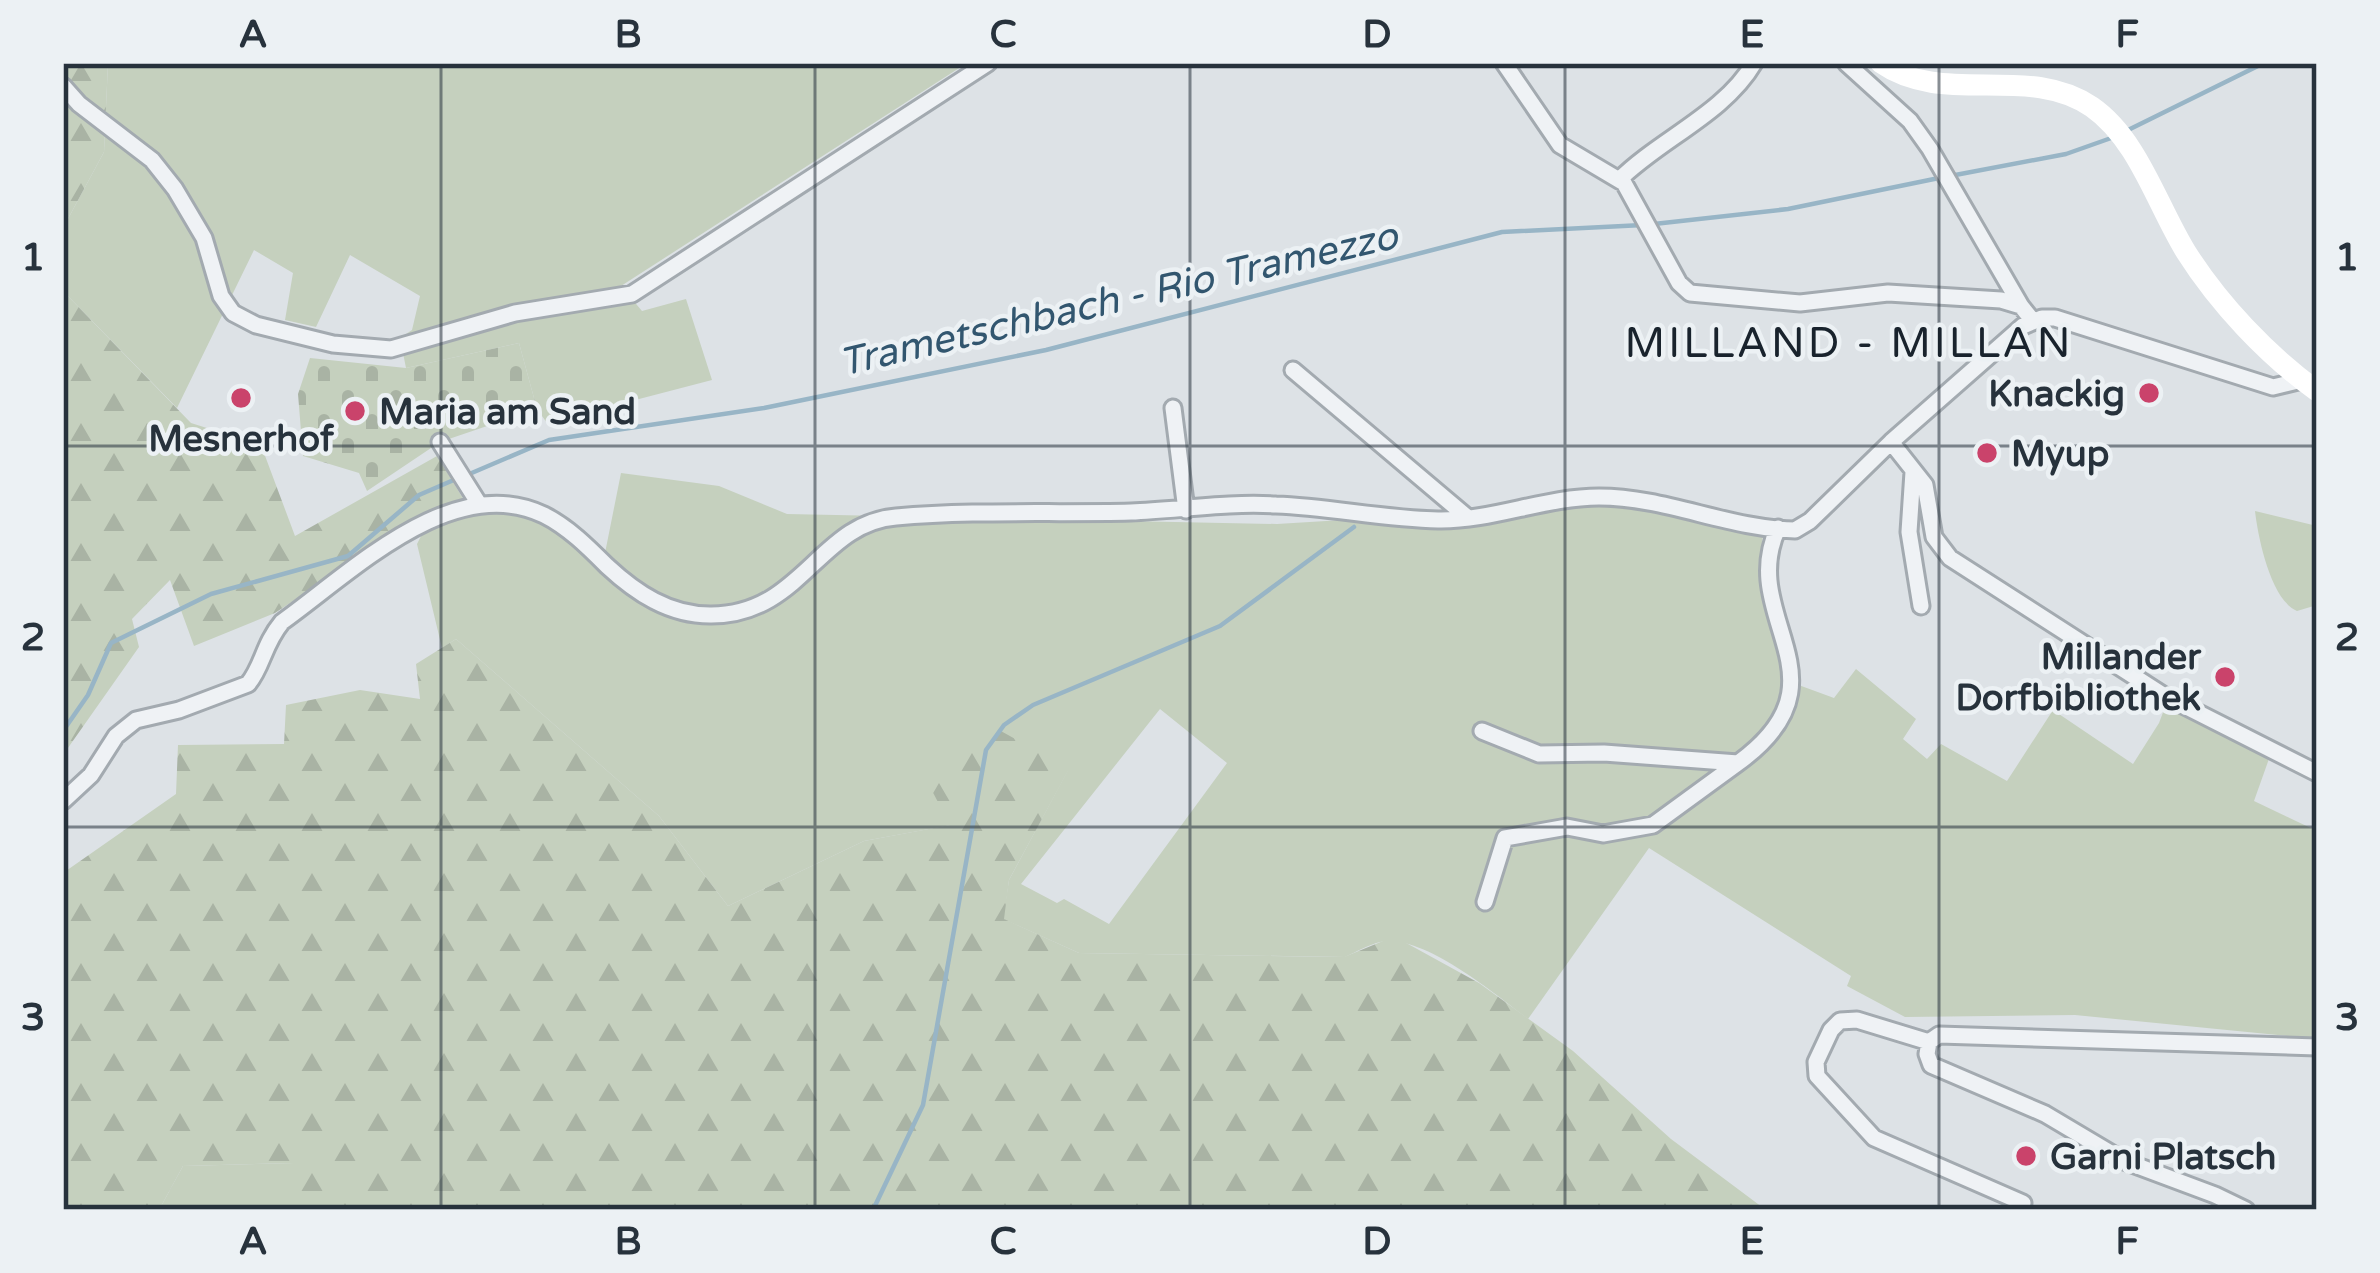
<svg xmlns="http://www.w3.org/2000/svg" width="2380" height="1273" viewBox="0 0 2380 1273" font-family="'Varela Round',sans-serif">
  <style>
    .green { fill: #c5d0be; fill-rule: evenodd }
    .forest { fill: url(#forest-firs) }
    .cemetery { fill: url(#cemetery-stones) }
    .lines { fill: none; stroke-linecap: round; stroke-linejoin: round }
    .stream { stroke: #98b5c6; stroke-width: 4.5 }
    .street-casing { stroke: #a3aab0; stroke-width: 21 }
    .street { stroke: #eff2f5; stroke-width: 15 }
    .secondary { stroke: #fff; stroke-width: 21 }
    .grid { fill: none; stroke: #27323c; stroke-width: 3; stroke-opacity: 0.55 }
    .poi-dot { fill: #ca436b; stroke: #ecf1f4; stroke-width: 4.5 }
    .labels { text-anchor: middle; stroke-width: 9; stroke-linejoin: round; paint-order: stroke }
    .poi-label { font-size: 36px; font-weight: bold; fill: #27323c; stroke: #ecf1f4; text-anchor: start }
    .water-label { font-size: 39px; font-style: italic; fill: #32566f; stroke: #ecf1f4 }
    .quarter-label { font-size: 42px; letter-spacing: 3px; fill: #19232d; stroke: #ecf1f4 }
    .neatline { fill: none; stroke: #27323c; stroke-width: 4.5 }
    .grid-label { font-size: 39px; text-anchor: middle; font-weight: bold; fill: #27323c }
  </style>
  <defs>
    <pattern id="forest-firs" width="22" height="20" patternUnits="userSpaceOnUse" patternTransform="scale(3)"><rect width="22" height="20" fill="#c5d0be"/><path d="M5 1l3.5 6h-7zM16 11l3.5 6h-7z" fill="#a9b3a4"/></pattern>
    <pattern id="cemetery-stones" width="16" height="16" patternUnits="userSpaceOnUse" patternTransform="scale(3)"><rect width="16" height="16" fill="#c5d0be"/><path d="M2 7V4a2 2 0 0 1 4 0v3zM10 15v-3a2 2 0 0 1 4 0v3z" fill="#a9b3a4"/></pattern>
  </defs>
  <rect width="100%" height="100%" fill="#dde2e6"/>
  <path class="green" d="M108 63H967L621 286 642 311 686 299 712 380 547 423 537 409 519 343 406 368 400 338 412 330 420 296 350 255 316 327 285 320 293 273 254 250 177 408 63 291V228L104 152Z
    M621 473 719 486 787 514 1277 524 1606 504 1763 534 1759 568 1785 680 1834 698 1856 669 1916 719 1903 739 1927 759 1941 744 2007 781 2053 710 2133 764 2159 723 2167 702 2270 756 2254 801 2317 831V1039L2075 1015 1905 1017 1847 986 1851 976 1649 848 1528 1019C1495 994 1422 933 1380 942 1368 945 1356 952 1345 957L1079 953 1003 919 1009 880 1068 770 951 825 864 841 728 906 659 816 456 639 442 648 417 544 424 530 481 510 529 516 605 553ZM1160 709 1227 763 1109 924 1064 899 1057 903 1021 884Z
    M2255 511 2317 526V605L2297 611C2271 600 2258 538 2255 511Z
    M294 1163 293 1210H159L183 1166Z"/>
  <path class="forest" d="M63 63H108L104 152 63 228Z
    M63 291 191 423 261 445 295 536 437 456 464 500 419 517 275 613 194 646 170 580 132 619 139 647 63 755Z
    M456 639 659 816 728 906 864 841 950 825 918 764 981 720 1069 769 1009 880 1004 919 1079 953 1344 957 1383 941 1399 939 1479 983 1573 1051 1671 1139 1766 1210H293V1163L183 1166 159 1210H63V873L176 794 178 745 284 744 286 705 360 690 420 699 416 664Z"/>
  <path class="cemetery" d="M519 343 537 409 440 442 367 491 359 473 303 456 298 394 310 358 406 368Z"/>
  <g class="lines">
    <path class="stream" d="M2124 132 2264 63
      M1950 176 2066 154 2114 137
      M1654 224 1788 209 1939 178
      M467 475 549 440 764 408 1046 350 1502 232 1643 225
      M63 731 88 695 111 643 211 594 348 556 419 495 456 479
      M873 1210 923 1105 986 750 1004 725 1033 705 1220 626 1354 527"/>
    <g class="street-casing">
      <path id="street" d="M1504 63 1560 145 1624 183 1679 283 1690 293 1800 303 1888 293 2001 300 2021 306 2033 321
        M1846 63 1910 121 1930 149 2021 306
        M63 86 79 104 152 160 175 189 204 238 221 296 233 313 256 325 333 344 391 349 515 313 632 294 988 63
        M1619 180C1660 139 1724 114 1754 63
        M1293 370 1467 517
        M1173 408 1186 510
        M440 442 479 504
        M1891 442 1925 485 1934 537 1950 558 2163 695 2317 773
        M1913 472 1909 532 1921 606
        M1482 731 1539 754 1604 753 1738 763C1854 679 1736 618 1778 528
        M63 801 91 775 116 736 136 720 179 710 248 684C263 666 263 645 282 622 352 572 453 471 544 515 568 527 588 547 607 566 636 593 669 615 710 615 801 616 819 523 896 517 975 510 1053 514 1131 512 1179 510 1228 502 1276 505 1330 507 1384 519 1438 520 1492 521 1545 497 1599 497 1665 497 1730 529 1795 530L1810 521 1891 442 2023 326 2042 318H2055L2273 387 2302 380
        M1485 902 1505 838 1567 827 1603 834 1653 825 1738 763
        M1929 1042 1857 1020 1840 1021 1831 1030 1816 1062 1817 1076 1874 1138 2023 1203
        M2246 1210 2215 1195 2124 1161 2045 1114 1931 1065 1927 1054 1929 1042 1939 1035 2317 1047"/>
    </g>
    <use href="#street" class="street"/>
    <path class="secondary" d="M1881 63C1944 107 2028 63 2092 107 2138 139 2157 205 2186 252 2219 304 2267 355 2317 391"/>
  </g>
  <path class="grid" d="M441 63V1210M815 63V1210M1190 63V1210M1565 63V1210M1939 63V1210M63 446H2317M63 827H2317"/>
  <g class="poi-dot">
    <circle cx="2149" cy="393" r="12"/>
    <circle cx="241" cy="398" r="12"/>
    <circle cx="355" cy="411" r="12"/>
    <circle cx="1987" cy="453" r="12"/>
    <circle cx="2225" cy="677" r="12"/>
    <circle cx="2026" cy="1156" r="12"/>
  </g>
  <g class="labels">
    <g class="poi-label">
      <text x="2125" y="406" text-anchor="end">Knackig</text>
      <text x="379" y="424">Maria am Sand</text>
      <text x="241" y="451" text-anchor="middle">Mesnerhof</text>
      <text x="2011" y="466">Myup</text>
      <text x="2201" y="669" text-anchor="end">Millander<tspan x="2201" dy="41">Dorfbibliothek</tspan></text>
      <text x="2050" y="1169">Garni Platsch</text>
    </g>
    <g class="water-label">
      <text transform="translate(1118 298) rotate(-13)" y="14">Trametschbach - Rio Tramezzo</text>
    </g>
    <g class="quarter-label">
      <text x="1849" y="357">MILLAND - MILLAN</text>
    </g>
  </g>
  <rect width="2380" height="1273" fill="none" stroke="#ecf1f4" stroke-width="132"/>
  <rect x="66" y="66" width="2248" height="1141" class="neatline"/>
  <g class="grid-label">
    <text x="253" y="47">A</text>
    <text x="628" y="47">B</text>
    <text x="1003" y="47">C</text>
    <text x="1377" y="47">D</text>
    <text x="1752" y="47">E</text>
    <text x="2127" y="47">F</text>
    <text x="33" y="270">1</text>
    <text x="2347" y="270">1</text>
    <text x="33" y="650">2</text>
    <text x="2347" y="650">2</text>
    <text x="33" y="1030">3</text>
    <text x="2347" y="1030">3</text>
    <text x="253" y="1254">A</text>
    <text x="628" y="1254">B</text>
    <text x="1003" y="1254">C</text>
    <text x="1377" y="1254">D</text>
    <text x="1752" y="1254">E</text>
    <text x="2127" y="1254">F</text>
  </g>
</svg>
